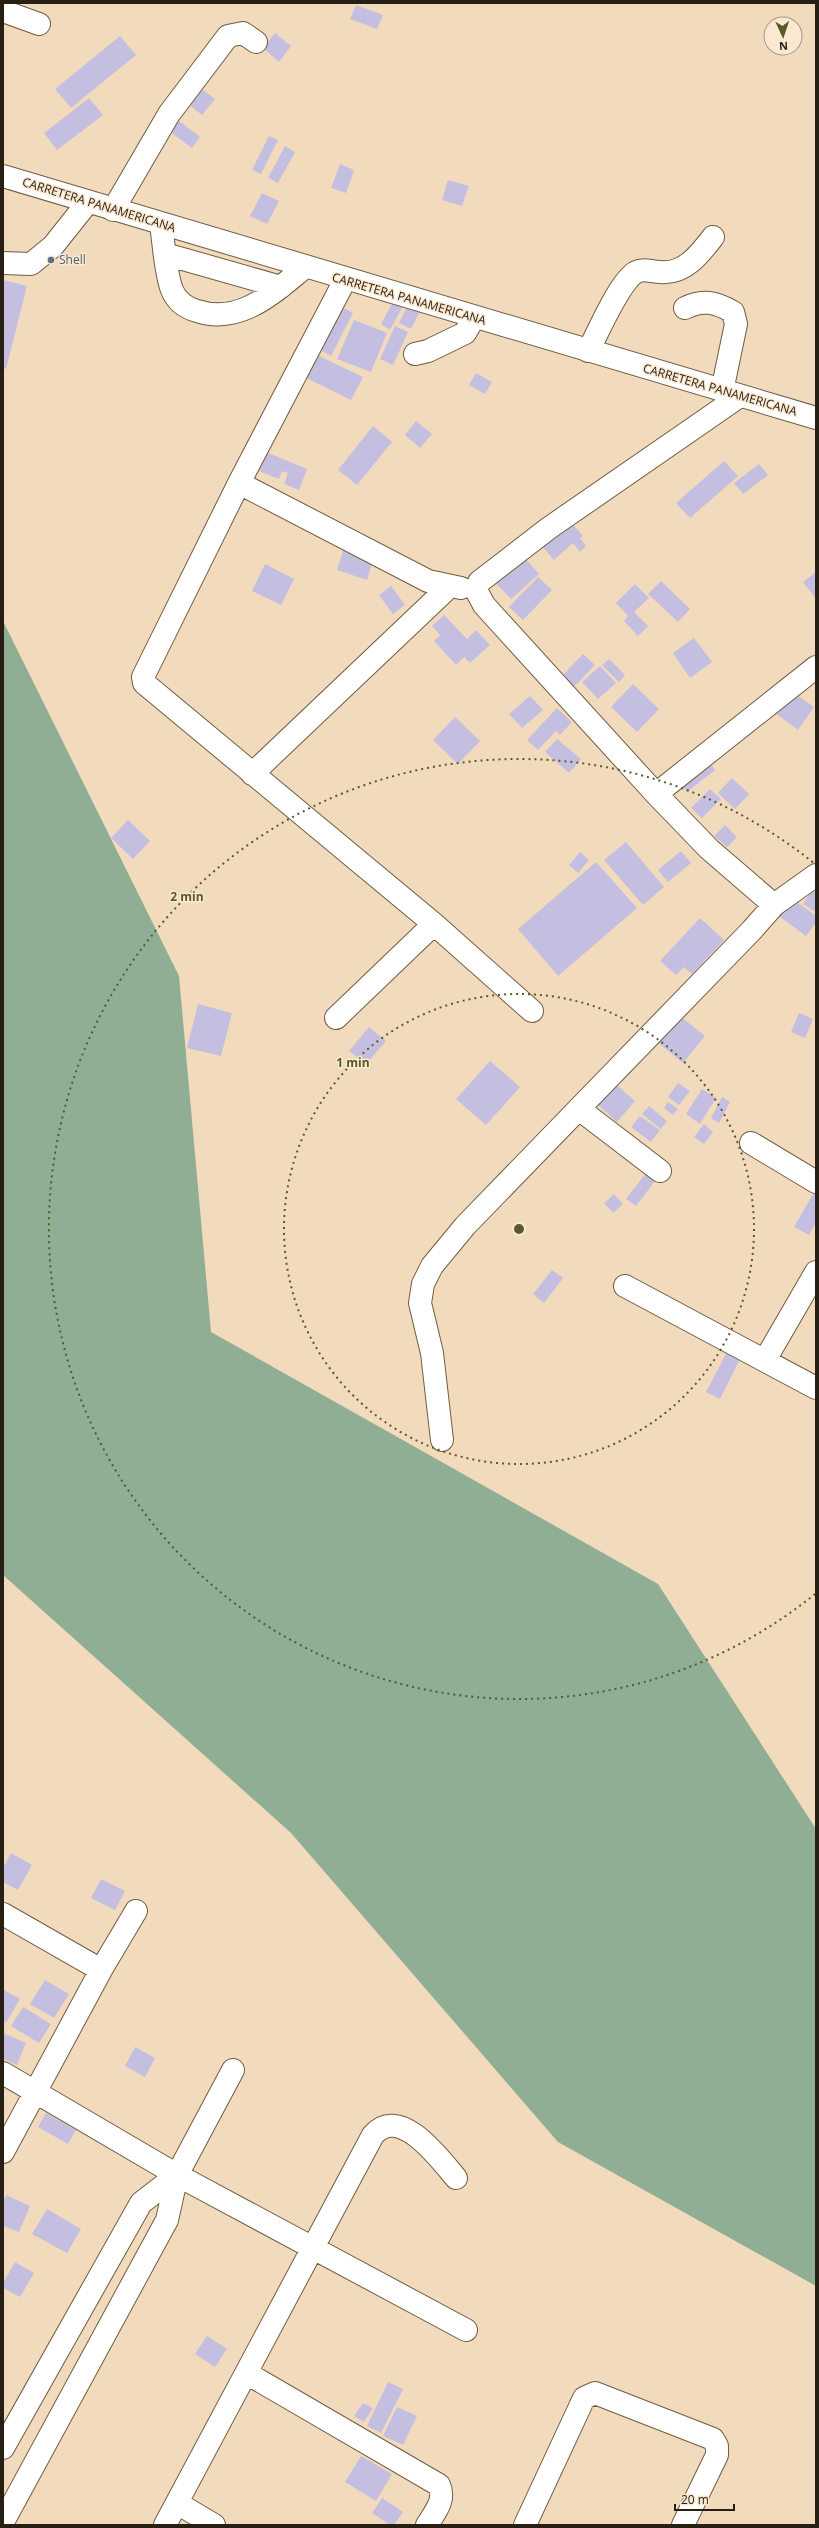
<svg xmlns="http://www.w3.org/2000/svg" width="819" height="2528" viewBox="0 0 819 2528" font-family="'Open Sans',sans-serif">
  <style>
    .forest { fill: #8fae94 }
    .building { fill: #c4bfe1 }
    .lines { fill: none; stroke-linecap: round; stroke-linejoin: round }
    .minor-casing { stroke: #705c41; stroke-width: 24 }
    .highway-casing { stroke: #705c41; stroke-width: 24 }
    .minor { stroke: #fff; stroke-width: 22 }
    .highway { stroke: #fff; stroke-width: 22 }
    .ring { fill: none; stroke: #595a27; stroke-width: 2; stroke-dasharray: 2 4 }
    .service-dot { fill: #5c6f8a; stroke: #fbe8d0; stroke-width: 1.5 }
    .labels { text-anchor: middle; stroke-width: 3; stroke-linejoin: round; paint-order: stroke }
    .street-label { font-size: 12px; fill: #281f14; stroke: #fbe8d0 }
    .service-label { font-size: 12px; fill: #4e5e75; stroke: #fbe8d0; text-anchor: start }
    .centre { fill: #595a27; stroke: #fbe8d0; stroke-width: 2 }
    .ring-label { font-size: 12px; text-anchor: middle; font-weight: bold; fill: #595a27; stroke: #fbe8d0; stroke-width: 3; stroke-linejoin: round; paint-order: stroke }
  </style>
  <rect width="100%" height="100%" fill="#f2dabc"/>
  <path class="forest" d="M3 621 179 976 211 1332 658 1584 816 1829V2286L558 2142 291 1833 3 1575Z"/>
  <path class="building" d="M356 5 383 15 377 29 350 19Z
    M275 33 291 46 279 62 263 48Z
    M120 36 136 55 71 108 55 89Z
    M199 87 215 99 202 115 186 102Z
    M89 98 103 115 57 150 44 133Z
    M174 117 200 137 192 148 165 128Z
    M269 136 278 140 261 174 252 170Z
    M285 146 295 152 278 183 268 178Z
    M340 164 354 170 346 193 331 188Z
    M448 180 469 186 462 206 442 200Z
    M262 193 279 201 267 224 250 216Z
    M3 280 27 286 6 369 3 368Z
    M394 300 403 306 390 330 381 324Z
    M336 304 353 313 331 356 313 346Z
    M408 305 420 311 411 329 399 323Z
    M354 320 387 333 371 372 337 359Z
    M395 326 408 332 393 365 380 359Z
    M311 352 363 377 351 400 300 375Z
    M476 373 492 382 485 394 469 385Z
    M416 421 432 434 420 448 405 435Z
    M373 426 392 442 357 485 338 470Z
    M266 452 307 469 299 490 284 484 288 473 282 471 279 479 259 471Z
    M724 461 738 476 690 518 676 503Z
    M759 464 768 475 743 494 734 483Z
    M569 520 583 536 580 538 586 546 580 552 573 543 554 560 540 544Z
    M344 548 374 557 367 580 337 570Z
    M520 553 539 574 511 599 491 578Z
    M265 564 294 579 281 605 252 591Z
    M816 572V599L803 582Z
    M538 577 552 590 523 620 509 607Z
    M661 581 690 609 678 622 648 594Z
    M635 584 649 598 634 612 648 626 638 636 624 621 628 616 616 603Z
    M391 586 405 605 393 614 379 595Z
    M444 615 467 639 476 630 490 645 470 663 464 657 456 665 434 641 440 635 432 626Z
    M694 638 712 662 690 678 673 653Z
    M583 654 595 665 574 687 562 676Z
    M609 659 625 675 619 682 602 665Z
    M600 666 616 683 598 699 582 682Z
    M633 684 659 709 637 732 611 707Z
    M790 690 814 707 798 730 774 712Z
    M530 696 543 710 522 728 509 714Z
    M557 708 572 722 560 735 556 731 538 750 527 740Z
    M455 717 480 741 458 764 433 740Z
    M557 739 581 759 569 773 545 752Z
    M709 761 715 770 687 792 680 784Z
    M732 778 749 794 735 809 718 793Z
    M710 789 721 799 702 818 691 808Z
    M128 820 150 841 133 859 111 838Z
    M725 825 737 837 727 847 714 836Z
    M626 842 664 887 643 905 604 860Z
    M681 851 691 863 668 882 658 870Z
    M580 852 589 860 578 873 569 865Z
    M596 862 637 908 558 976 518 929Z
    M812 890 816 893V912L803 904Z
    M789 896 816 916V923L806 936 776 914Z
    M700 918 724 940 692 974 684 967 676 975 660 961Z
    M198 1004 232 1013 221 1056 187 1048Z
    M799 1013 813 1019 805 1038 791 1032Z
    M680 1016 705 1036 683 1063 652 1038Z
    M369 1027 386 1041 366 1064 349 1051Z
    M490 1061 520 1087 486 1125 456 1099Z
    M612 1081 635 1101 617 1122 594 1101Z
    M678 1083 690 1091 679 1105 668 1097Z
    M702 1089 716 1098 700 1124 686 1114Z
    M722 1097 730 1102 719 1123 711 1118Z
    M668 1102 678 1109 673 1115 664 1108Z
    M649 1106 667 1121 661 1129 642 1114Z
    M640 1116 660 1130 651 1142 631 1127Z
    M704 1124 713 1132 704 1144 694 1137Z
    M646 1173 655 1181 636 1206 626 1199Z
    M816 1189V1222L809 1235 794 1227Z
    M614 1194 623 1204 613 1213 604 1203Z
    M552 1270 563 1278 544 1303 533 1294Z
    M728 1350 741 1357 720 1399 706 1392Z
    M11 1853 32 1865 18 1890 3 1882V1868Z
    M101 1879 125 1891 115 1910 91 1898Z
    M45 1980 69 1994 54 2018 30 2004Z
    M4 1990 20 1999 6 2023 3 2021Z
    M23 2007 51 2024 39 2043 11 2026Z
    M3 2033 26 2043 17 2065 3 2059Z
    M135 2047 155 2058 145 2077 125 2066Z
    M46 2113 76 2130 68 2144 38 2127Z
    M6 2195 30 2206 19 2232 3 2226V2202Z
    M47 2209 81 2229 67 2253 32 2234Z
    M15 2262 34 2273 20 2297 3 2288V2283Z
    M207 2336 227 2349 215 2367 195 2354Z
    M388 2382 403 2389 381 2433 367 2426Z
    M363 2403 373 2408 364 2422 354 2416Z
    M397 2407 417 2416 403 2445 383 2436Z
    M361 2456 392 2474 376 2501 345 2482Z
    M382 2498 403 2512 394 2525H390L372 2513Z"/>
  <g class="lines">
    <g class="minor-casing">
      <path id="minor" d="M3 11 39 24
        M113 210 169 114 228 36 243 33 256 42
        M161 224C164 244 165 272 172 290 177 302 186 308 197 311 240 325 273 293 304 268
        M165 254 281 287
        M3 263 31 264 53 246 88 202
        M345 280 239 483 143 677 144 683 434 924 532 1011
        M685 308C702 299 716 302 733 312L736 324 722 391
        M588 351C598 333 619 282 636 272 644 268 652 272 660 272 684 275 700 254 713 237
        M415 354 428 351 465 333 474 318
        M239 483 428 581 461 588
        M476 590 484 605 656 794 709 849 774 905 816 875
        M476 590 479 582 549 528 740 396
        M252 774 450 586
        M656 794 816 667
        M336 1018 434 924
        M579 1109 660 1171
        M751 1143 816 1182
        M625 1286 816 1388
        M765 1360 816 1272
        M442 1440 432 1353 420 1303 423 1284 432 1266 465 1226 752 930 774 905
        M3 1914 101 1970
        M3 2073 177 2175 466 2330
        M3 2152 101 1970 136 1911
        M248 2374 439 2485C446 2500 435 2512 427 2525
        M3 2448 141 2203 177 2175
        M177 2503 214 2525
        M3 2522 167 2220 177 2175 233 2070
        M165 2525 373 2135C400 2104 440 2159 456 2178
        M525 2525 584 2398 595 2393 713 2439 717 2446V2455L683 2525"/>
    </g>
    <g class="highway-casing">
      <path id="highway" d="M3 176 816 418"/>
    </g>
    <use href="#minor" class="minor"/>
    <use href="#highway" class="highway"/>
  </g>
  <g class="ring">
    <circle cx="519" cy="1229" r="235"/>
    <path d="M815 1594A470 470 0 1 1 815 864"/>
  </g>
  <circle class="service-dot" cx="51" cy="260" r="4"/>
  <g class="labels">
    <g class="street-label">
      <text transform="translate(99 205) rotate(17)" y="4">CARRETERA PANAMERICANA</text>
      <text transform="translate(409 299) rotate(16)" y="4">CARRETERA PANAMERICANA</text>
      <text transform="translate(720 390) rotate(16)" y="4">CARRETERA PANAMERICANA</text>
    </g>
    <g class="service-label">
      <text x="59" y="264">Shell</text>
    </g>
  </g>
  <circle cx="519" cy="1229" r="6" class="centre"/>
  <g class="ring-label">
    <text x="187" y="901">2 min</text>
    <text x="353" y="1067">1 min</text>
  </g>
  <rect width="819" height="2528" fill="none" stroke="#281f14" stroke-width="8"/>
  <g transform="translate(783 36) rotate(177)"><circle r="19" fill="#fbe8d0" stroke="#a79885"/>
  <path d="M0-3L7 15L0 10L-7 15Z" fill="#595a27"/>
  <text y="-6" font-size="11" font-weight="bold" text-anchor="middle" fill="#281f14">N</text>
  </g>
  <path d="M675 2504v6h59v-6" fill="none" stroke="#281f14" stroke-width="2"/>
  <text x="681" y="2504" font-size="12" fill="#281f14" stroke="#fbe8d0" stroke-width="3" paint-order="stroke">20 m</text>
</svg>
